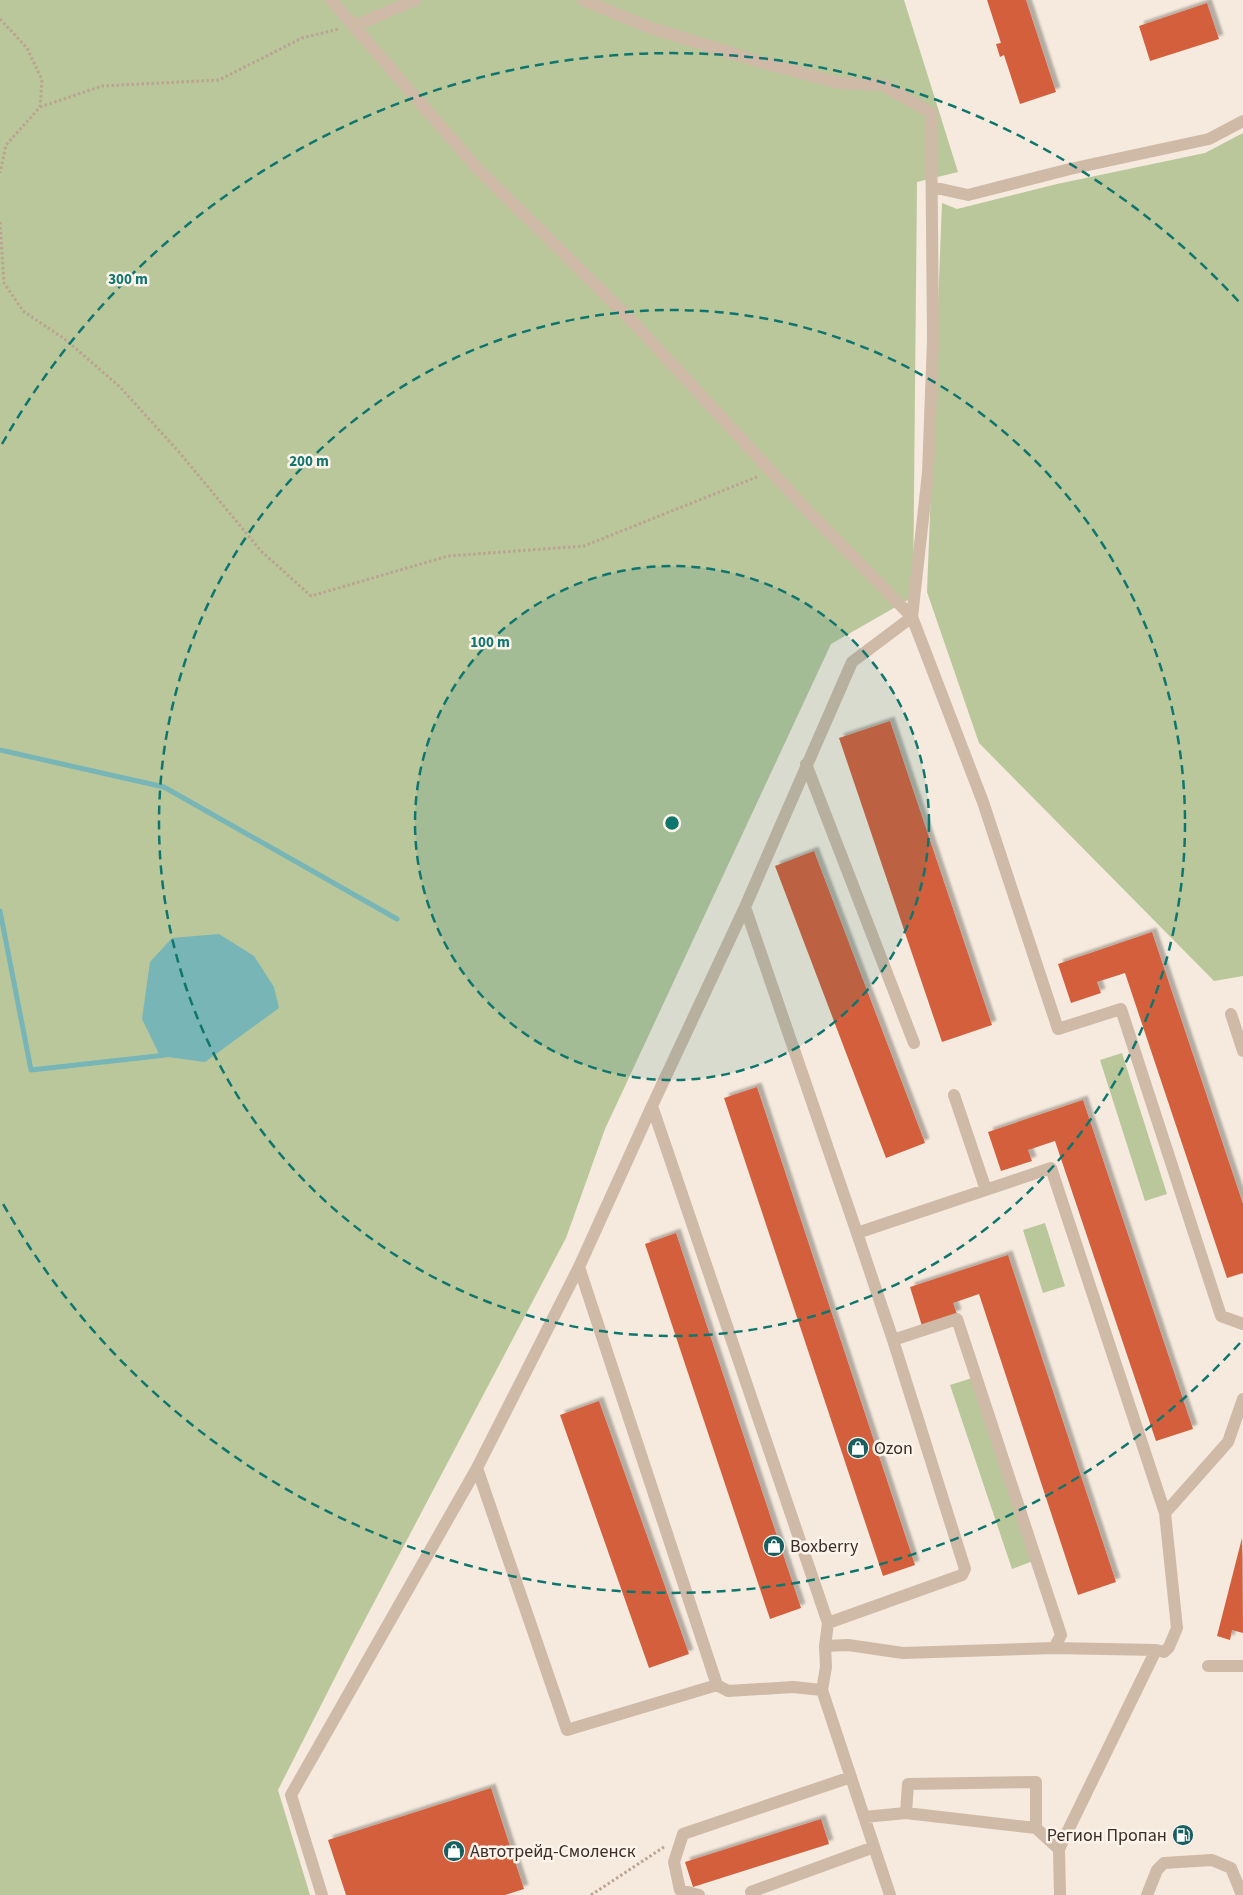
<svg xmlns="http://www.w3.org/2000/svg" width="1243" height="1895" viewBox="0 0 1243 1895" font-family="'Source Sans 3',sans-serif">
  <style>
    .green { fill: #b9c79b }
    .water { fill: #78b5b6 }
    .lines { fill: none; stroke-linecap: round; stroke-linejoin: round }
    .stream { stroke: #78b5b6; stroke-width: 5 }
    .building { fill: #d45f3d; filter: url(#shadow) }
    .path { stroke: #bca391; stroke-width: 3; stroke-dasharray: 2.5 2.5; stroke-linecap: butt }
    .minor { stroke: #cfb9a7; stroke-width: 12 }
    .ring { fill: none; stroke: #0f766e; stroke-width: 2.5; stroke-dasharray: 9 6 }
    .labels { text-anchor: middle; stroke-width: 5; stroke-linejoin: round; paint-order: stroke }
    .poi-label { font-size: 18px; fill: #3b2e28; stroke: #fcf4eb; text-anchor: start }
    .centre { fill: #0f766e; stroke: #fcf4eb; stroke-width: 2.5 }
    .ring-label { font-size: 15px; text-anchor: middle; font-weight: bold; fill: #0f766e; stroke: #fcf4eb; stroke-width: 5; stroke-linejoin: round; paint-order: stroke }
  </style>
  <defs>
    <filter id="shadow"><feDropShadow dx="4.5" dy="-4.5" stdDeviation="1" flood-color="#0004"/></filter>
  </defs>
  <rect width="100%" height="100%" fill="#f5eadd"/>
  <path class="green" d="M0 0H904L958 172 917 182 913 597 831 644 605 1129 566 1238 350 1648 278 1790 310 1895H0Z
    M1243 133V976L1214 981 979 743 927 592 942 203 957 209 1057 184 1205 153Z
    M1122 1053 1167 1194 1145 1201 1100 1060Z
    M1045 1223 1065 1286 1043 1293 1023 1230Z
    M972 1378 1033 1561 1012 1569 950 1385Z"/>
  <path class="water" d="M219 934 254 956 274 987 279 1008 205 1062 160 1056 142 1019 150 962 172 938Z"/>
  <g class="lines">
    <path class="stream" d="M0 750 164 787 397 919
      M0 911 31 1070 166 1055"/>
  </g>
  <path class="building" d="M987 0H1026L1056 92 1020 104 1004 55 1000 57 996 44 1001 43Z
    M1207 3 1219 39 1150 61 1139 26Z
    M890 721 992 1025 942 1042 839 738Z
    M814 851 925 1143 886 1158 775 866Z
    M1152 932 1243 1204V1273L1227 1278 1125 973 1097 982 1101 993 1071 1003 1058 964Z
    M757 1087 915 1565 883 1576 724 1098Z
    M1083 1100 1193 1429 1156 1441 1055 1141 1028 1150 1032 1161 1001 1171 988 1132Z
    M676 1233 801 1608 770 1619 645 1244Z
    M1008 1255 1116 1582 1078 1595 979 1294 953 1303 957 1314 922 1326 910 1287Z
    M599 1401 689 1654 649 1668 560 1415Z
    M1242 1538 1243 1633 1232 1630 1230 1640 1217 1636Z
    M491 1788 524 1889 505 1895H346L328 1840Z
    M821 1819 829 1844 693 1887 685 1862Z"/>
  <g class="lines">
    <path class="path" d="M0 19 27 48 42 80 40 107 6 145 0 173
      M40 107 102 86 219 80 302 38 339 29
      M0 222 4 283 23 311 66 340 120 387 179 452 261 551 311 596 448 556 584 546 757 477
      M591 1895 664 1847"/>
    <path class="minor" d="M331 0 477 168 636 325 805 508 912 617 983 802 1058 1029 1121 1009 1221 1316 1243 1324
      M583 0 648 27 760 62 839 83 883 85 931 113 933 340 928 473 912 617 852 662 745 907 652 1106
      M354 26 415 0
      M932 187 968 195 1070 169 1209 139 1243 121
      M806 764 914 1043
      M745 907 857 1233
      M1231 1014 1243 1051
      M954 1095 986 1190
      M579 1267 477 1468 567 1730 717 1685
      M825 1646 828 1623 962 1575 965 1569 893 1340
      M1054 1648 1156 1650 1059 1849 1060 1895
      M1156 1650 1164 1652 1169 1647 1177 1628 1165 1513 1228 1442 1243 1399
      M1208 1666H1243
      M822 1690 793 1687 728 1691 717 1685 579 1267 652 1106 828 1623
      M906 1813 908 1784 1036 1782V1828
      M864 1817 906 1813 1036 1828 1059 1849
      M751 1892 874 1847
      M322 1895 291 1795 477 1468
      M699 1895 680 1890 674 1862 683 1834 851 1777
      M890 1895 822 1690 826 1667 825 1646 848 1645 903 1653 1054 1648 1061 1635 957 1319 893 1340 857 1233 1051 1168 1165 1513
      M1147 1895 1157 1870 1164 1863 1212 1860 1231 1868 1242 1895"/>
  </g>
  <circle cx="672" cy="823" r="257" fill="#0f766e" fill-opacity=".12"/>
  <g class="ring">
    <circle cx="672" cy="823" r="257"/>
    <circle cx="672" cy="823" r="513"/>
    <path d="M1240 1343A770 770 0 0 1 2 1202M2 444A770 770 0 0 1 1240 303"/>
  </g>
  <defs>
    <g id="shop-disc" transform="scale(1.125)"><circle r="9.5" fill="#185f62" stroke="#fcf4eb"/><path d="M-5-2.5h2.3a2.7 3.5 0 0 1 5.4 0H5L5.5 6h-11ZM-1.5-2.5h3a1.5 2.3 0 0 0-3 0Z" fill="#fff"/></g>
    <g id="fuel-disc" transform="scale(1.125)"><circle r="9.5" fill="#185f62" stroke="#fcf4eb"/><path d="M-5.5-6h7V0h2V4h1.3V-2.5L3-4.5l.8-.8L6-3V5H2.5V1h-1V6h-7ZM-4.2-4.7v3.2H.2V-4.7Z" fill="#fff"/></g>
  </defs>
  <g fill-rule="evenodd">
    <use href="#shop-disc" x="858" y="1448"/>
    <use href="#shop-disc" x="774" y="1546"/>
    <use href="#fuel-disc" x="1183" y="1835"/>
    <use href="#shop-disc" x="454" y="1851"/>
  </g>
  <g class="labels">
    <g class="poi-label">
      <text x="874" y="1454">Ozon</text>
      <text x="790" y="1552">Boxberry</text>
      <text x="1167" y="1841" text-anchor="end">Регион Пропан</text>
      <text x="470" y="1857">Автотрейд-Смоленск</text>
    </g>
  </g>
  <circle cx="672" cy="823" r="8" class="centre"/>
  <g class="ring-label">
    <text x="128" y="284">300 m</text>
    <text x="309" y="466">200 m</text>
    <text x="490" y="647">100 m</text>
  </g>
</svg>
